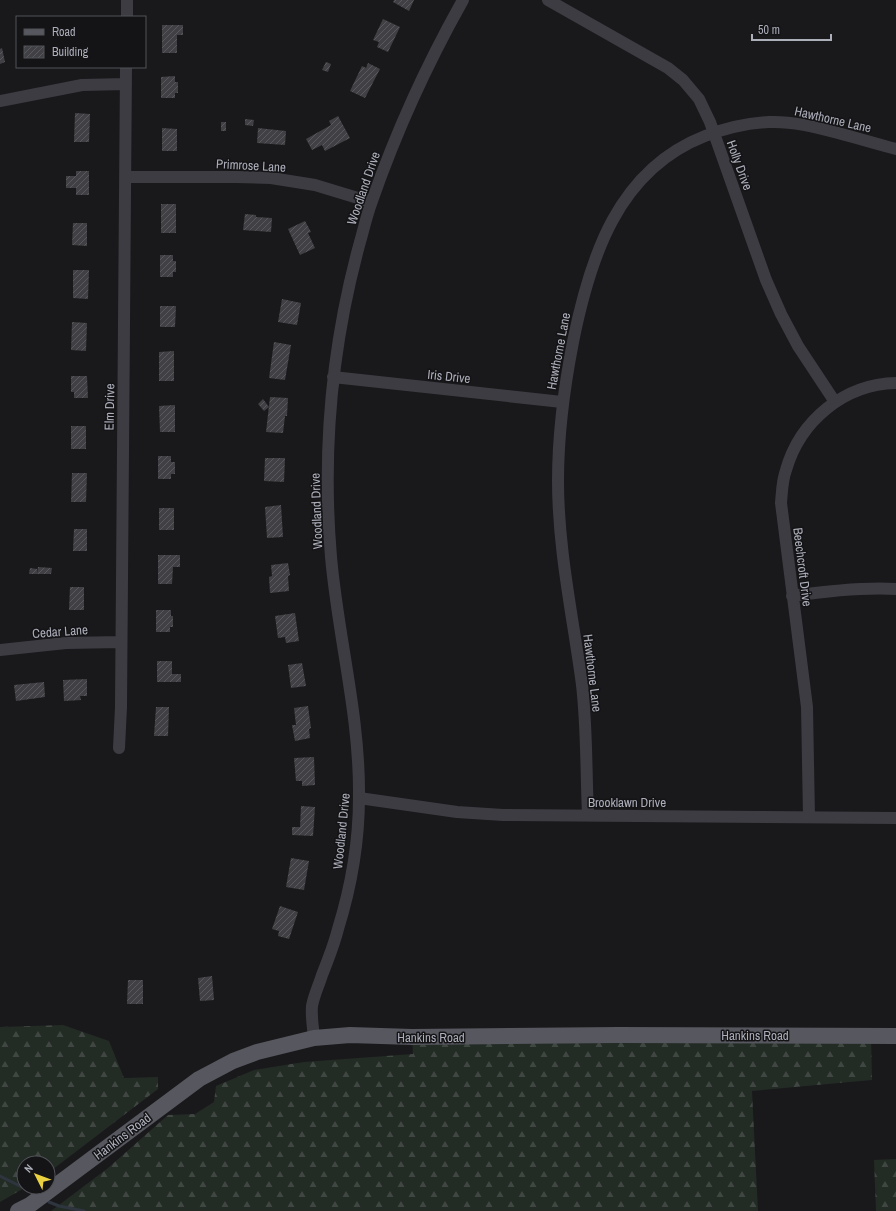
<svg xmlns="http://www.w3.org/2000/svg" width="896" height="1211" viewBox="0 0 896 1211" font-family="'Archivo Narrow',sans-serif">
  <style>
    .forest { fill: url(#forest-firs) }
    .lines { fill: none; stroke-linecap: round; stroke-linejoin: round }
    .stream { stroke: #2f353f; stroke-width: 3 }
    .building { fill: url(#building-hatch) }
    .minor { stroke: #3c3c42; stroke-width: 12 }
    .major { stroke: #56575f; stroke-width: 16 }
    .labels { text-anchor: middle; stroke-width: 3; stroke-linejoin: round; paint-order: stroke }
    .street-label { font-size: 13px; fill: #acaeba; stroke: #141416 }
  </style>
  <defs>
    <pattern id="forest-firs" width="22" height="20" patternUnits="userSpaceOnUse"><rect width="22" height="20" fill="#232b25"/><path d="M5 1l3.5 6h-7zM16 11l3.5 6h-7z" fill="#404743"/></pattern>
    <pattern id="building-hatch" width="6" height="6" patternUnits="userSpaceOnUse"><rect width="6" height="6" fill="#414145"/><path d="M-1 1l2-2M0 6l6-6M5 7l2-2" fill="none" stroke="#5a5a5e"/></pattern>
  </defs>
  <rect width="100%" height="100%" fill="#19191b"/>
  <path class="forest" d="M63 1025 109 1041 124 1078 158 1077V1089L48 1173V1163H24V1187H26L0 1202V1027Z
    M871 1035 872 1080 752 1091 758 1211H51L108 1168 168 1115 195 1114 214 1102 216 1086 254 1070 304 1062 413 1054 412 1037Z
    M896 1159V1211H876L874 1160Z"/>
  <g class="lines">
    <path class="stream" d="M0 1176 32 1192
      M49 1202 59 1206 84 1211"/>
  </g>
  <path class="building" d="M394 0H414L409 11 393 2Z
    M383 19 400 27 388 52 377 47 379 42 373 40Z
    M162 25H183V35H177V53H162Z
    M2 48 5 62 0 64V49Z
    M326 62 331 64 328 72 322 70Z
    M368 63 380 69 365 98 350 91 362 66 366 68Z
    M175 76V82H178V93H175V98H161V77Z
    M75 113 90 114 89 142H74Z
    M338 116 350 138 325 151 322 145 312 150 306 139 331 125 329 121Z
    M245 119 254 120 253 126 245 125Z
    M221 122H226V131H221Z
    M162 128 177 129V151H162Z
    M258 128 286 131 285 145 257 143Z
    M76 171H89V195H76V188H66V176H76Z
    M161 204H176V233H161Z
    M245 214 256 215V217L272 218 271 232 243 230Z
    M305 221 311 232 308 233 315 248 300 255 288 229Z
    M73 223H87V246L72 245Z
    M160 255H173V261H176V272H173V277H160Z
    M73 270H89L88 299 73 298Z
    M282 299 301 303 297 325 278 322Z
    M160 306H176L175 327H160Z
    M72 322 87 323 86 351 71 350Z
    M274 342 291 345 285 380 269 378Z
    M174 351V381H159V352Z
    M71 376H87L88 398H74V392H71Z
    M270 397 288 398 287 416H285L283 433 266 432Z
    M263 399 269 407 264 411 258 404Z
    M175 405V432H160L159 406Z
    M71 426H86V449H71Z
    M158 456H171V462H175V474H171V479H158Z
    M265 458H285L284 482 264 481Z
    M72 473H87L86 502H71Z
    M281 505 283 537 267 538 265 507Z
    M159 508H174V530H159Z
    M74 529H87V551H73Z
    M158 555H180V567H173L172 584H158Z
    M288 563 290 575 288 576 289 591 270 593 269 577 272 576 271 565Z
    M38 567 52 568 51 574H37Z
    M30 568 37 569V574H29Z
    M70 587H84V610H69Z
    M156 610H171V616H173V627H170V632H156Z
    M295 613 299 641 286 643 285 637 278 638 275 616Z
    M157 661H172V674H181V682H157Z
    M302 663 306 686 291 688 288 665Z
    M87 679V696H80L81 700 64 701 63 680Z
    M44 682 45 697 16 701 14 685Z
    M308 706 311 728 309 729 310 738 295 741 292 725H296L294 708Z
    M156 707H169L168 736H154Z
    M314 757 315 785 302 786V781H296L294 758Z
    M301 806 315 807 313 836 292 835V827H300Z
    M291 858 309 861 304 890 286 887Z
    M280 906 298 912 289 939 278 936 279 931 272 929Z
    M212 976 214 1000 200 1001 198 978Z
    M128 980H143V1004H127Z"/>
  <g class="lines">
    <path class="minor" d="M548 0 668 68 683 80 699 99 710 122 766 280 781 314 798 346 835 402
      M127 17V0
      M0 101 82 85 126 84
      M126 177H236L271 178 315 185 371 202
      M333 377 562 402
      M792 596C827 591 861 587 896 589
      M0 650 66 643 121 642
      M119 748 121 707 126 67
      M359 798 457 812 503 815 896 818
      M588 815C586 772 587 728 582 685 573 617 558 550 558 481 558 434 564 388 573 342 590 257 618 170 705 136 726 128 747 123 769 122 792 121 815 127 838 133 857 138 877 144 896 149
      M809 817 807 707 781 503C782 492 782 481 786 470 800 421 844 384 896 383
      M314 1038C313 1027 311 1016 312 1006 314 995 319 985 322 975 328 960 334 945 338 929 351 887 359 841 359 797 360 716 338 637 331 557 322 451 332 344 360 242 364 228 367 214 372 201 396 132 427 64 463 0"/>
    <path class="major" d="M18 1211 30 1205 199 1079 233 1061 257 1052 314 1038 350 1035 412 1037 618 1035 896 1036"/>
  </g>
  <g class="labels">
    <g class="street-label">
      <text transform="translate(833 119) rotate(13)" y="5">Hawthorne Lane</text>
      <text transform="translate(251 165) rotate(3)" y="5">Primrose Lane</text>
      <text transform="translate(740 165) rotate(70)" y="5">Holly Drive</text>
      <text transform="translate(363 188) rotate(-71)" y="5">Woodland Drive</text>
      <text transform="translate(558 351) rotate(-79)" y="5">Hawthorne Lane</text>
      <text transform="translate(449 376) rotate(6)" y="5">Iris Drive</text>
      <text transform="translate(109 407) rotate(-89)" y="5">Elm Drive</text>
      <text transform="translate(316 511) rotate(-92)" y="5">Woodland Drive</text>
      <text transform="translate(803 567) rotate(83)" y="5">Beechcroft Drive</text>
      <text transform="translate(60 631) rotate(-4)" y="5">Cedar Lane</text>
      <text transform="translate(593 673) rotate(83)" y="5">Hawthorne Lane</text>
      <text x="627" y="807">Brooklawn Drive</text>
      <text transform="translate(341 831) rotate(-84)" y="5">Woodland Drive</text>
      <text x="755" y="1040">Hankins Road</text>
      <text x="431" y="1042">Hankins Road</text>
      <text transform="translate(122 1136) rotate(-37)" y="5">Hankins Road</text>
    </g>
  </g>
  <rect x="16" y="16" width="130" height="52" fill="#141416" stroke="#515258"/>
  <rect x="24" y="29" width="20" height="6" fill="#56575f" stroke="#515258"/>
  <text x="52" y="36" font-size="12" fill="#acaeba">Road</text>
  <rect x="24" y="46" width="20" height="12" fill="url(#building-hatch)" stroke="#515258"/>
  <text x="52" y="56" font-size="12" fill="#acaeba">Building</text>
  <g transform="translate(36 1175) rotate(312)"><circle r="19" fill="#141416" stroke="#515258"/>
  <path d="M0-3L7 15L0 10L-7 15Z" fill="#ead142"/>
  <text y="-6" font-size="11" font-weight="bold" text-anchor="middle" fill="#acaeba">N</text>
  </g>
  <path d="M752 34v6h79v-6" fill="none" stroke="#acaeba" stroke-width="2"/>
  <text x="758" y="34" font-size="12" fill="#acaeba" stroke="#141416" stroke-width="3" paint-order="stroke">50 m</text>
</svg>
